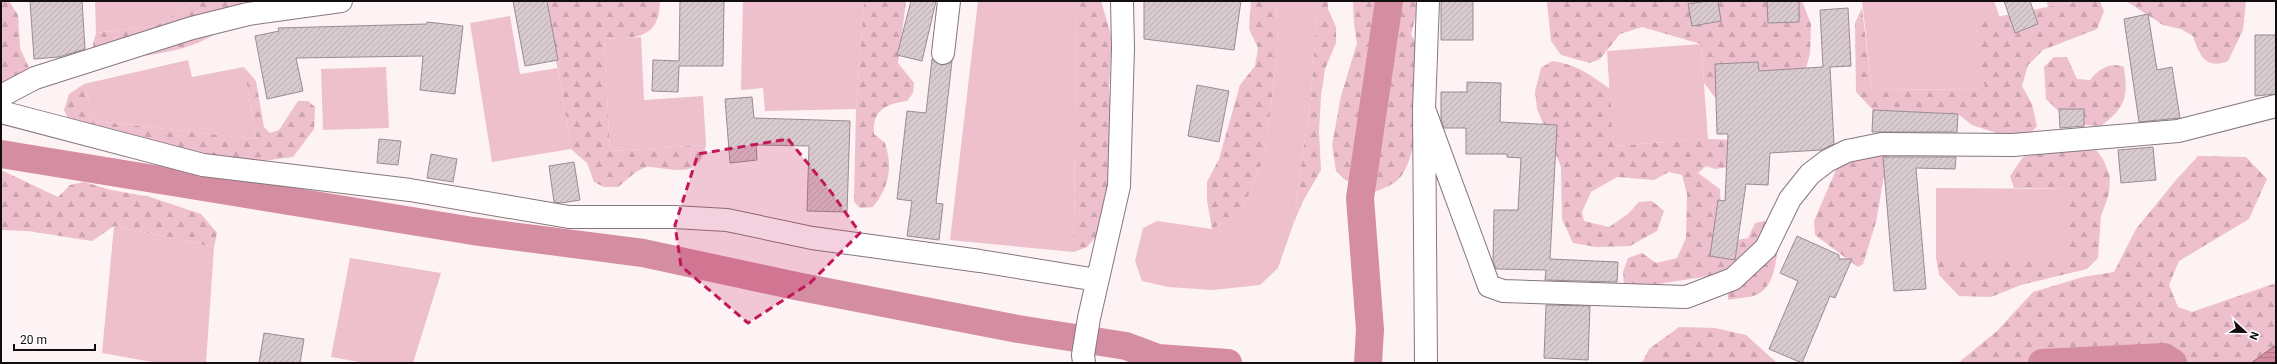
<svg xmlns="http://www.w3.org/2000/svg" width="2277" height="364" viewBox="0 0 2277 364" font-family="Roboto,sans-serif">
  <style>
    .green { fill: #eebfcc }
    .forest { fill: url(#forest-firs) }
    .water { fill: url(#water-rules); stroke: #9a6776 }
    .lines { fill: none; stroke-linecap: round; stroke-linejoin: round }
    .canal { stroke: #d58da2; stroke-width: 28 }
    .building { fill: url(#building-hatch); stroke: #9a8c90 }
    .minor-casing { stroke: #85787c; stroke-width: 24 }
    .minor { stroke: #fff; stroke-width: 22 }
    .marked { fill: #c2185b; fill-opacity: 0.2; stroke: #c2185b; stroke-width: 3; stroke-dasharray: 8 5; stroke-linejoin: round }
  </style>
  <defs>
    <pattern id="forest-firs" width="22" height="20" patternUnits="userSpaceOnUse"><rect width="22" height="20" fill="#eebfcc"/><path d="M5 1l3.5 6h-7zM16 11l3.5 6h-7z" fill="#cba3ae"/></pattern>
    <pattern id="water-rules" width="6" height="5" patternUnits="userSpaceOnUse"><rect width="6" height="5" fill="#d58da2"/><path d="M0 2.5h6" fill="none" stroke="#b6788a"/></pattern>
    <pattern id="building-hatch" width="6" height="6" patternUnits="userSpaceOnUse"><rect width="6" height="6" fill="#d9cace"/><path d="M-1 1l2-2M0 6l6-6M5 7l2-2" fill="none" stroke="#b9acb0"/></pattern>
  </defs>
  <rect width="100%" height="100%" fill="#fdf2f4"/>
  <path class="green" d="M95 1H196L156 26 96 33Z
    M743 1H864L856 109 765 111 763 88 741 90Z
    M978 1H1076L1074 252 950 240Z
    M1276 1H1318L1311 95 1293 225 1278 268 1260 285 1213 290 1168 287 1142 281 1135 261 1143 228 1157 221 1212 229 1241 213 1265 155 1278 48Z
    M1862 1H1994L2000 18 1975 21 1986 89 1872 90Z
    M2047 1H2079L2048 7Z
    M510 16 520 74 558 68 571 149 492 162 470 23Z
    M641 37 644 100 703 96 706 145 610 151 604 39Z
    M1701 44 1708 139 1613 146 1607 51Z
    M188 60 192 77 244 67 256 139 95 121 84 84Z
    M386 67 389 128 323 130 321 69Z
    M1936 188 2069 189 2068 257H1936Z
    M114 226 214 247 206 363H158L102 353Z
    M350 258 441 273 413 363H365L331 357Z"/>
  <path class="forest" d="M1 1H9L18 15 20 48 30 70 1 85Z
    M196 1H243C221 53 149 56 101 59L95 55 93 44 96 33 156 26Z
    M549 1H660C659 41 635 37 604 39L610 151 706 145C700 175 683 171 659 168 655 168 650 166 646 167 636 170 627 180 618 187H604L594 182 587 163 571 149 558 68 542 14Z
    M864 1H906L898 63 914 83 913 93 907 101C886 104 872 110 874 134L885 143C893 168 889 187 873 207L860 208 854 202 856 109Z
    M1076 1H1101L1112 38 1109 87 1115 175 1099 233 1087 247 1074 252Z
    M1251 1H1276L1278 48 1265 155 1241 213 1212 229 1207 201V182L1219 159 1240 85 1255 66 1258 48 1249 29Z
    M1318 1H1328V9L1336 27V43L1325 69 1321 96 1319 132 1321 170 1302 203 1293 225 1311 95Z
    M1353 1 1419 2 1411 35 1420 49C1418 86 1422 144 1402 175 1395 185 1382 189 1371 193L1344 179 1336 171 1332 145 1341 96 1357 43 1354 24Z
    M1547 1H1802L1811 24 1810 54 1787 131 1730 117 1704 83 1701 44 1642 27 1620 34 1600 59 1590 63 1561 55 1551 41Z
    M2079 1H2100L2104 11 2097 29 2043 50 2028 65 2022 86 2032 104 2037 126 2028 136 2012 138 1972 125 1958 114 1873 110 1856 92 1855 23 1862 8 1872 90 1985 89 1975 21Z
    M2126 1H2246L2243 30 2228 61C2206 70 2199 55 2193 36L2181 29 2163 25Z
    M2054 57H2067L2077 79 2090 80C2099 69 2109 62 2124 67 2128 97 2126 107 2101 126L2072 124 2046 99 2044 67Z
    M1552 61C1576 64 1591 75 1610 89L1613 146 1707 139 1735 140 1736 166 1715 169 1706 166 1698 173 1720 189 1722 229 1731 241 1748 238 1755 223 1765 221 1778 234C1777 254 1777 286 1756 295 1748 298 1737 298 1728 300V287L1717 275 1664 283 1650 290 1624 285 1623 272 1628 258 1642 253 1656 263 1677 258 1686 238 1687 194 1682 175 1669 172 1654 180 1617 177 1591 192 1582 212 1584 221 1609 227 1628 214 1639 202 1652 201 1664 211 1657 231 1630 246 1596 247 1573 243 1562 219 1561 167 1537 109 1535 91 1541 68Z
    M244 67 256 81 264 127 270 133 279 130 298 101H308L315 107 314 129 293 157 255 162 203 158 71 125 64 110 69 94 84 84 95 121 256 139Z
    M1867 136 1888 153 1876 222 1863 264 1858 267 1815 235 1814 221 1836 170Z
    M2081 147 2097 151 2103 159 2110 176 2109 194 2101 216 2098 258 2087 269 2021 285 1991 297 1959 296 1939 275 1936 257H2068V189L2014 188 2010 176 2023 157 2049 151Z
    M2198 156 2246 157 2267 179 2249 219 2179 261 2169 285 2178 307 2192 312 2276 283V345L2250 363H1958L1997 331 2033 292 2083 277 2114 272 2136 229 2176 180Z
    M1 170 58 197 70 185 84 182 111 190 150 197 201 214 217 233 214 247 114 226 92 241 28 231 1 230Z
    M1679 327 1715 328 1746 335 1777 363H1642L1649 349Z"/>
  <path class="water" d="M2276 345V363H2251Z"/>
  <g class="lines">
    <path class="canal" d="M1 154 473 231 643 253 796 286 1018 329 1126 346 1158 358 1228 363
      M1368 363 1370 330 1360 198 1389 1
      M2042 363 2164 357 2173 363"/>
  </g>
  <path class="building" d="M30 1H82L85 49 59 57 34 59Z
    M513 1H547L558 60 525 66Z
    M680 1H724L723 66H679L678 92 652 91 653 60 679 61Z
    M911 1H936L922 61 897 55Z
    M1144 1H1241L1234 50 1144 39Z
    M1441 1H1473V40H1441Z
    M1706 1H1718L1721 21 1692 26 1688 4Z
    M1767 1H1799V22L1768 23Z
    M2004 1H2030L2038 24 2015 33Z
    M1848 8 1851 66 1830 67 1834 144 1821 150 1770 153 1768 185 1746 184 1735 260 1710 256 1718 200 1725 201 1728 134H1717L1715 64 1758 62 1759 71 1823 67 1820 10Z
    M2148 14 2157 70 2172 67 2180 118 2139 122 2124 19Z
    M427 22 463 26 455 94 420 90 423 56 361 57 296 58 303 91 267 99 255 36 279 31 278 28 427 24Z
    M2255 35H2276V94L2255 96Z
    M932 59 942 65 952 61 936 203 943 204 939 240 907 236 912 201 897 199 907 111 926 113Z
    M1467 82 1501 83 1500 122 1557 125 1550 259 1618 262 1617 282 1545 280 1546 270 1496 269 1493 261 1494 210H1518L1521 158 1507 157V154H1466V128H1444L1441 119V92H1467Z
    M1197 85 1229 91 1219 142 1188 136Z
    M752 97 754 118 850 121 847 212 807 211 809 146 756 145 757 160 730 163 725 99Z
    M2059 109H2084V126L2060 128Z
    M1873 110 1958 114 1957 132H1872Z
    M379 139 401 141 398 165 377 163Z
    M2153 147 2156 180 2121 183 2118 150Z
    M431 154 457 159 453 182 427 178Z
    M1883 157H1956L1955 169 1916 168 1926 289 1894 291Z
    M574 162 580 200 561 203 554 202 549 166Z
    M1797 236 1839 255V259H1852L1835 298 1830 296 1802 363 1769 349 1798 281 1780 273Z
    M1546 305 1590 306 1588 360 1544 358Z
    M264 333 304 339 300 363H259Z"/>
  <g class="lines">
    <g class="minor-casing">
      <path id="minor" d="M943 53 949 1
        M1 96 35 78 192 28 248 14 341 1
        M1424 109 1489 286 1503 291 1686 297 1733 279 1766 248 1790 199 1810 174 1827 161 1847 151 1882 144 2013 145 2178 131 2276 106
        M1 112 203 165 410 190 569 217H674L727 220 812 238 980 261 1097 280
        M1084 363 1083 355 1089 318 1119 186 1123 48 1122 1
        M1426 363 1424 109 1428 1"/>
    </g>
    <use href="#minor" class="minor"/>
  </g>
  <path class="marked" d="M788 139 831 192 860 233 810 283 748 323 681 266 675 225 698 154Z"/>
  <rect width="2277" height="364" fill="none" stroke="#120d0f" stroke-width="4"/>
  <g transform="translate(2245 332) rotate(112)" stroke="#ffffff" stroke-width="3" paint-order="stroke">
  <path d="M0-3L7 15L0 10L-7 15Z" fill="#120d0f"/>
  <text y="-6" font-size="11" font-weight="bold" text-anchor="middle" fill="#120d0f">N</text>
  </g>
  <path d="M14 344v6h81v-6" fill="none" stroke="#120d0f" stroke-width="2"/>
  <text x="20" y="344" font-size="12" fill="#120d0f" stroke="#ffffff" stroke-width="3" paint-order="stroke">20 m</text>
</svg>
